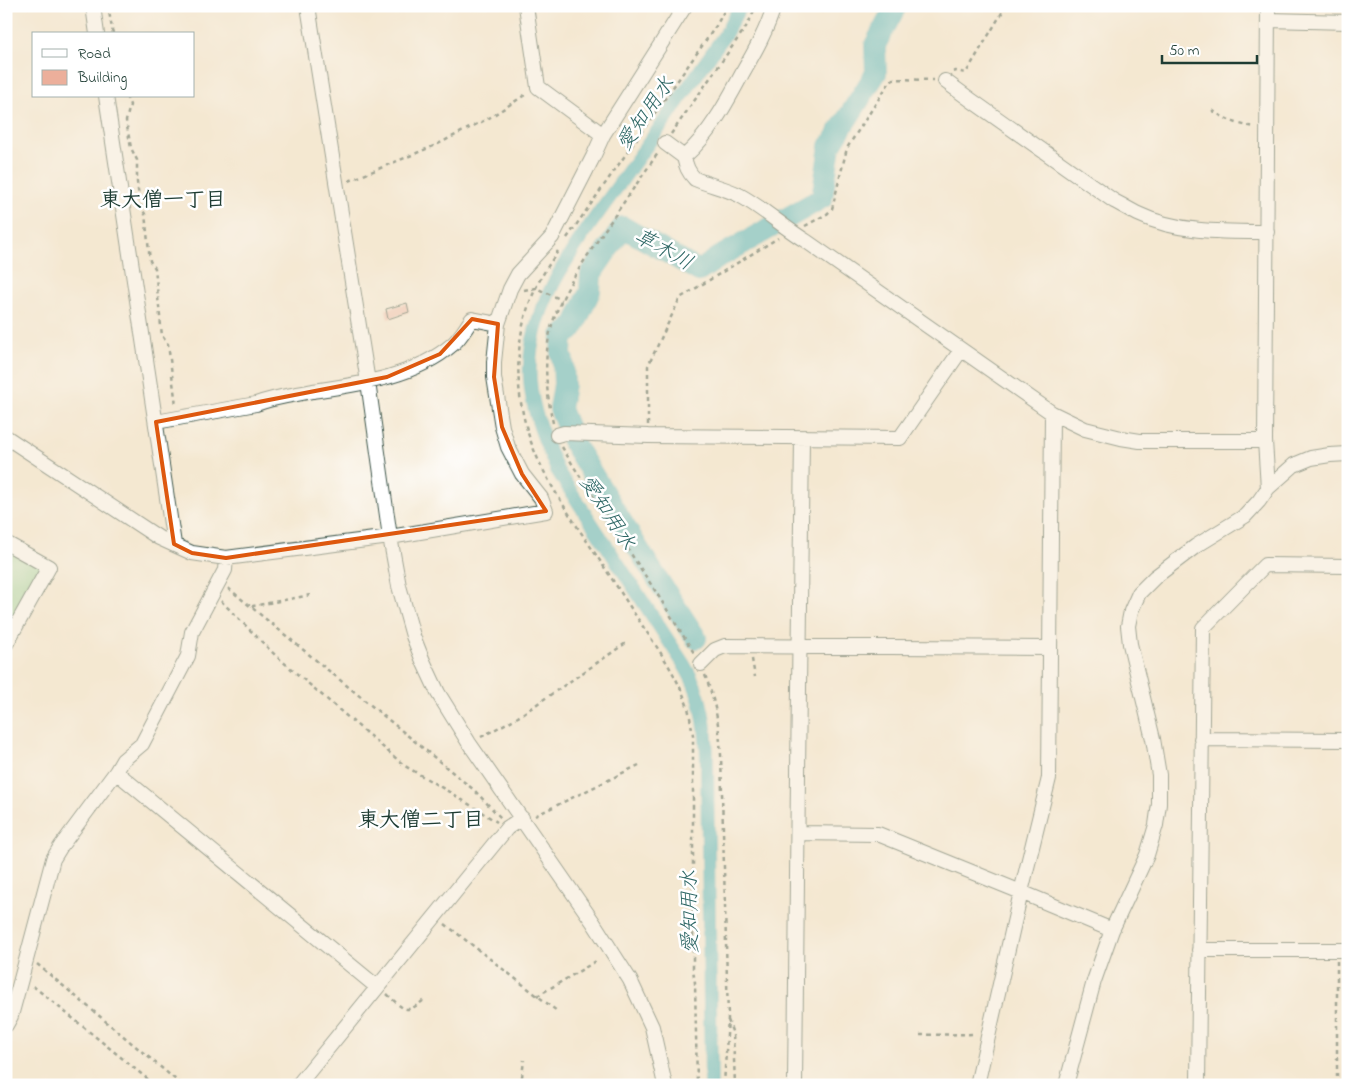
<svg xmlns="http://www.w3.org/2000/svg" width="1354" height="1091" viewBox="0 0 1354 1091" font-family="'Indie Flower','Klee One',sans-serif">
  <style>
    .green { fill: #7fc783; stroke: #4f825c }
    .lines { fill: none; stroke-linecap: round; stroke-linejoin: round }
    .canal { stroke: #44b3be; stroke-width: 14 }
    .river { stroke: #44b3be; stroke-width: 22 }
    .building { fill: #ecaf9b }
    .minor-casing { stroke: #3f574c; stroke-width: 16 }
    .path { stroke: #3f574c; stroke-width: 2.5; stroke-dasharray: 4 4; stroke-linecap: butt }
    .minor { stroke: #fff; stroke-width: 14 }
    .marked { fill: none; stroke: #de580e; stroke-width: 4; stroke-linejoin: round }
    .labels { text-anchor: middle; stroke-width: 5; stroke-linejoin: round; paint-order: stroke }
    .water-label { font-size: 21px; font-style: italic; fill: #2c6664; stroke: #fff }
    .neighbourhood-label { font-size: 21px; font-weight: bold; fill: #1f3d34; stroke: #fff }
  </style>
  <rect width="100%" height="100%" fill="#fff"/>
  <filter id="ink" filterUnits="userSpaceOnUse"><feTurbulence type="fractalNoise" baseFrequency=".02" numOctaves="2"/><feDisplacementMap in="SourceGraphic" scale="10" xChannelSelector="R" yChannelSelector="G"/><feConvolveMatrix kernelMatrix="1 2 1 2 8 2 1 2 1" color-interpolation-filters="sRGB"/></filter>
  <filter id="wash" filterUnits="userSpaceOnUse"><feTurbulence type="fractalNoise" baseFrequency=".0096" numOctaves="4" result="noise"/><feDisplacementMap in="SourceGraphic" scale="20" xChannelSelector="R" yChannelSelector="G"/><feGaussianBlur stdDeviation="1.12" result="paint"/><feColorMatrix in="noise" values="0 0 0 0 0 0 0 0 0 0 0 0 0 0 0 0 0 1.4 0 .05"/><feComposite in="paint" operator="in"/></filter>
  <g filter="url(#wash)">
    <rect width="100%" height="100%" fill="#f4e8d1"/>
    <path class="green" d="M6 540 49 562 6 641Z"/>
    <g class="lines">
      <path class="canal" d="M711 1085 707 764C707 738 705 713 696 689 693 680 688 672 683 663L557 470C545 441 532 412 530 380 525 299 589 229 632 166 664 122 695 77 726 33L740 6"/>
      <path class="river" d="M696 638 649 566 575 446 560 409 564 384 563 361 561 354 562 336 571 330 576 322 590 291 591 274 623 227 699 271 721 256 822 198 830 146 876 73 875 45 896 6"/>
    </g>
    <g id="blocks">
      <path class="building" d="M407 303 409 312 388 319 386 309Z"/>
    </g>
  </g>
  <g filter="url(#ink)">
    <use href="#blocks" fill-opacity="0" stroke="#3f574c" stroke-width="1"/>
    <g class="lines">
      <g class="minor-casing">
        <path id="minor" d="M93 6 97 34
          M308 6 368 382 390 537 399 586 413 636 423 661 438 693 469 743 593 922 630 980 652 1027 665 1085
          M526 6 538 87 603 135
          M774 6C767 30 755 51 743 72 727 102 710 134 684 157 686 166 688 172 695 179 709 185 725 188 739 195 763 208 783 227 806 241L1052 413 1085 429 1121 438 1140 441H1265
          M1268 20 1348 22
          M945 81 971 100 1114 201C1122 205 1130 210 1138 214 1177 233 1224 232 1267 232
          M106 96 174 544
          M665 143 684 157
          M156 422 256 404C274 397 293 395 313 391 361 384 415 377 453 344 461 337 466 327 472 319L498 324
          M557 435 564 433 648 436 900 438 961 350
          M6 437 159 538 192 553 226 558 390 537 546 511 541 498 522 474 508 447 502 427 494 377V362L498 324 510 289 518 274 552 237 593 157 603 135 685 6
          M1268 488 1265 441 1268 6
          M6 543 49 567 6 644
          M701 664 715 650 725 646 1050 648
          M1201 739 1348 740
          M116 772 377 987
          M798 833 878 834 1021 892 1112 930
          M1199 950H1348
          M6 1025 11 1016 21 979 53 859 61 846 116 772 123 760 142 744 188 656 192 632 225 570 226 558
          M298 1085 507 828 522 818
          M795 1085C798 869 798 654 802 438
          M977 1085 1021 892 1049 778 1052 413
          M1066 1085 1094 981 1112 930 1147 855 1156 825 1159 804V775L1153 739 1130 644 1128 626 1131 611 1139 593 1155 577 1196 546 1245 516 1259 501 1268 488 1294 465 1311 458 1330 455 1348 454
          M1198 1085 1203 628 1265 565 1348 566"/>
      </g>
      <path class="path" d="M108 6 113 34
        M953 72 956 71 966 73 1006 6
        M126 96 130 105 126 121 131 148 137 160V182L140 205 145 214 150 261 155 268 162 336 168 344 176 405
        M1212 110C1226 120 1238 125 1256 127
        M671 134 748 24 756 6
        M349 181 436 145 489 118 528 93
        M805 226 827 214 832 209 847 148 889 83 893 79 934 80
        M567 238 716 26 727 6
        M558 251C550 263 541 276 535 290 513 336 514 395 531 442 542 473 562 503 580 531 599 559 618 588 636 616 655 645 676 672 687 705 690 714 691 725 693 735V970L695 983 697 1085
        M524 290 536 288 562 300
        M553 423C546 391 543 360 551 328 561 293 584 261 604 231 622 205 640 179 658 153
        M648 425V366L680 298 778 238
        M562 447 574 467 656 592 694 653
        M228 588 474 790 501 818
        M221 601 275 655 405 766 456 796 497 822
        M252 607 253 606 310 595
        M752 659 755 677
        M705 675C716 703 719 726 721 755L728 1018 724 1085
        M481 737 518 717 626 643
        M535 816 639 765
        M445 924 557 1011
        M1337 961V1085
        M37 964 182 1085
        M33 986 155 1085
        M387 994C404 1010 406 1016 426 998
        M537 996 598 960
        M728 1020 733 1034 735 1085
        M920 1035 976 1034
        M521 1085 524 1060"/>
      <use href="#minor" class="minor"/>
    </g>
  </g>
  <path d="M0 0H1354V1091H0ZM472 319 498 324 494 377 502 427 522 474 546 511 226 558 192 553 174 544 156 422 387 377 440 354Z" fill="#f4e8d1" fill-opacity=".55" fill-rule="evenodd"/>
  <path class="marked" d="M472 319 498 324 494 377 502 427 522 474 546 511 226 558 192 553 174 544 156 422 387 377 440 354Z"/>
  <g class="labels">
    <g class="water-label">
      <text transform="translate(645 113) rotate(-55)" y="7">愛知用水</text>
      <text transform="translate(664 249) rotate(29)" y="7">草木川</text>
      <text transform="translate(608 512) rotate(57)" y="7">愛知用水</text>
      <text transform="translate(689 912) rotate(-91)" y="7">愛知用水</text>
    </g>
    <g class="neighbourhood-label">
      <text x="163" y="206">東大僧一丁目</text>
      <text x="421" y="826">東大僧二丁目</text>
    </g>
  </g>
  <rect width="1354" height="1091" fill="none" stroke="#fff" stroke-width="25"/>
  <rect x="32" y="32" width="162" height="65" fill="#ffffff" stroke="#a5b1ae"/>
  <rect x="42" y="49" width="25" height="8" fill="#ffffff" stroke="#a5b1ae"/>
  <text x="78" y="58" font-size="15" fill="#1f3d34">Road</text>
  <rect x="42" y="70" width="25" height="15" fill="#ecaf9b" stroke="#a5b1ae"/>
  <text x="78" y="82" font-size="15" fill="#1f3d34">Building</text>
  <path d="M1162 55v8h95v-8" fill="none" stroke="#1f3d34" stroke-width="2.5"/>
  <text x="1169" y="55" font-size="15" fill="#1f3d34" stroke="#ffffff" stroke-width="4" paint-order="stroke">50 m</text>
</svg>
